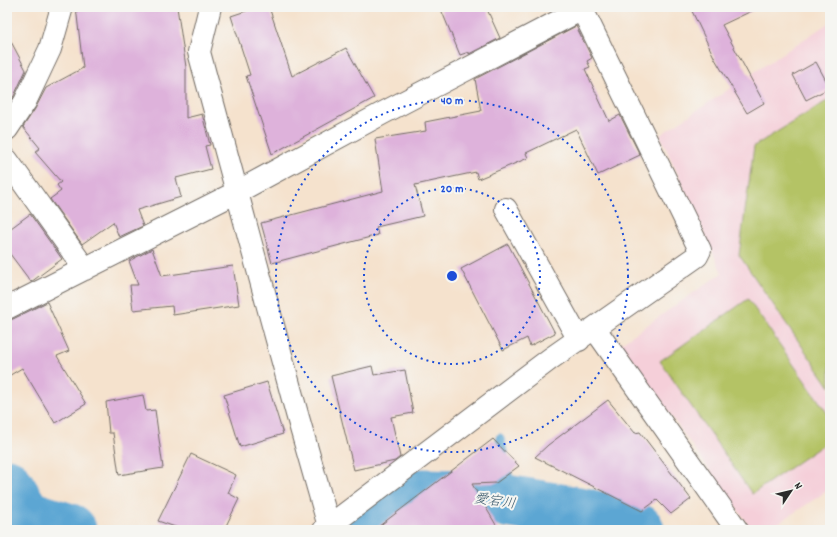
<svg xmlns="http://www.w3.org/2000/svg" width="837" height="537" viewBox="0 0 837 537" font-family="Dekko,'Klee One',sans-serif">
  <style>
    .built { fill: #f5cfd9 }
    .green { fill: #b4c365; stroke: #707748 }
    .lines { fill: none; stroke-linecap: round; stroke-linejoin: round }
    .stream { stroke: #5ba6d3; stroke-width: 9 }
    .river { stroke: #5ba6d3; stroke-width: 53 }
    .building { fill: #deb2db }
    .minor-casing { stroke: #726b64; stroke-width: 24 }
    .minor { stroke: #fff; stroke-width: 22 }
    .ring { fill: none; stroke: #1d4ed8; stroke-width: 2; stroke-dasharray: 2 4 }
    .labels { text-anchor: middle; stroke-width: 4; stroke-linejoin: round; paint-order: stroke }
    .water-label { font-size: 14px; font-style: italic; fill: #3e5c6e; stroke: #f6f6f2 }
    .centre { fill: #1d4ed8; stroke: #f6f6f2; stroke-width: 2 }
    .ring-label { font-size: 12px; text-anchor: middle; font-weight: bold; fill: #1d4ed8; stroke: #f6f6f2; stroke-width: 4; stroke-linejoin: round; paint-order: stroke }
  </style>
  <rect width="100%" height="100%" fill="#f6f6f2"/>
  <filter id="ink" filterUnits="userSpaceOnUse"><feTurbulence type="fractalNoise" baseFrequency=".025" numOctaves="2"/><feDisplacementMap in="SourceGraphic" scale="8" xChannelSelector="R" yChannelSelector="G"/><feConvolveMatrix kernelMatrix="1 2 1 2 8 2 1 2 1" color-interpolation-filters="sRGB"/></filter>
  <filter id="wash" filterUnits="userSpaceOnUse"><feTurbulence type="fractalNoise" baseFrequency=".012" numOctaves="4" result="noise"/><feDisplacementMap in="SourceGraphic" scale="16" xChannelSelector="R" yChannelSelector="G"/><feGaussianBlur stdDeviation="0.9" result="paint"/><feColorMatrix in="noise" values="0 0 0 0 0 0 0 0 0 0 0 0 0 0 0 0 0 1.4 0 .05"/><feComposite in="paint" operator="in"/></filter>
  <g filter="url(#wash)">
    <rect width="100%" height="100%" fill="#f5e2cd"/>
    <path class="built" d="M830 22V489L768 530H752L620 344 722 273 660 135Z"/>
    <path class="green" d="M830 99V387L739 255 754 146Z
      M748 299 830 417V440L752 494 660 361Z"/>
    <g class="lines">
      <path class="stream" d="M500 438 514 502"/>
      <path class="river" d="M7 485 26 516 70 530
        M360 530 377 517 400 503 411 497 423 495 476 496 584 514 625 525 638 530"/>
    </g>
    <g id="blocks">
      <path class="building" d="M76 7H177L186 67V118L202 114 210 145 205 146 211 169 176 178 181 197 137 210 143 226 119 237 113 222 82 244 50 199 61 191 57 185 61 182 35 152 40 148 23 127 35 109 46 88 83 68Z
        M258 7H269L292 76 346 48 374 98 272 154 246 76 250 75 231 16Z
        M440 7H486L500 38 469 54V52L460 55Z
        M690 7H760L722 25 764 103 747 113 715 59Z
        M576 26 592 58 587 61 590 67 585 69 609 121 620 115 640 155 598 175 576 129 526 153 528 158 478 179 476 172 415 185 423 216 376 227 378 235 272 263 261 223 383 191 375 139 426 131 425 122 481 111 475 79Z
        M7 34 26 70 14 96 7 106Z
        M816 62 830 88 806 100 793 75Z
        M30 214 62 259 31 282 7 250V231Z
        M508 244 555 333 530 346 527 338 503 350 461 269Z
        M152 249 162 276 233 266 239 305 173 315 172 306 133 310 130 285H138L129 261Z
        M47 302 69 351 57 356 86 404 55 423 22 368 7 377V320L13 319Z
        M372 366 374 375 405 370 413 413 391 417 400 457 395 461 354 470 331 376Z
        M267 382 283 434 240 447 224 395Z
        M143 395 146 411 155 410 163 468 119 475 113 433H109L106 402Z
        M608 400 635 433 640 432 691 499 671 514 657 500 642 511 535 457 548 445Z
        M493 439 519 466 496 483 472 484 499 530H374Z
        M191 454 236 475 228 493 239 499 224 530H184L158 521Z"/>
    </g>
  </g>
  <g filter="url(#ink)">
    <use href="#blocks" fill-opacity="0" stroke="#726b64" stroke-width="1"/>
    <g class="lines">
      <g class="minor-casing">
        <path id="minor" d="M210 7 199 52 297 414 330 530
          M7 129 25 102 50 49 62 7
          M7 160 85 269
          M506 209 579 340
          M7 308 237 192 383 113 586 7
          M595 329 737 530
          M324 530 550 359 697 256 700 250 582 9"/>
      </g>
      <use href="#minor" class="minor"/>
    </g>
  </g>
  <g class="ring">
    <circle cx="452" cy="276" r="88"/>
    <circle cx="452" cy="276" r="176"/>
  </g>
  <g class="labels">
    <g class="water-label">
      <text transform="translate(495 500) rotate(8)" y="5">愛宕川</text>
    </g>
  </g>
  <circle cx="452" cy="276" r="6" class="centre"/>
  <g class="ring-label">
    <text x="452" y="104">40 m</text>
    <text x="452" y="192">20 m</text>
  </g>
  <rect width="837" height="537" fill="none" stroke="#f6f6f2" stroke-width="24"/>
  <g transform="translate(791 491) rotate(55)" stroke="#f6f6f2" stroke-width="3" paint-order="stroke">
  <path d="M0-3L7 15L0 10L-7 15Z" fill="#2b2b2b"/>
  <text y="-6" font-size="11" font-weight="bold" text-anchor="middle" fill="#2b2b2b">N</text>
  </g>
</svg>
